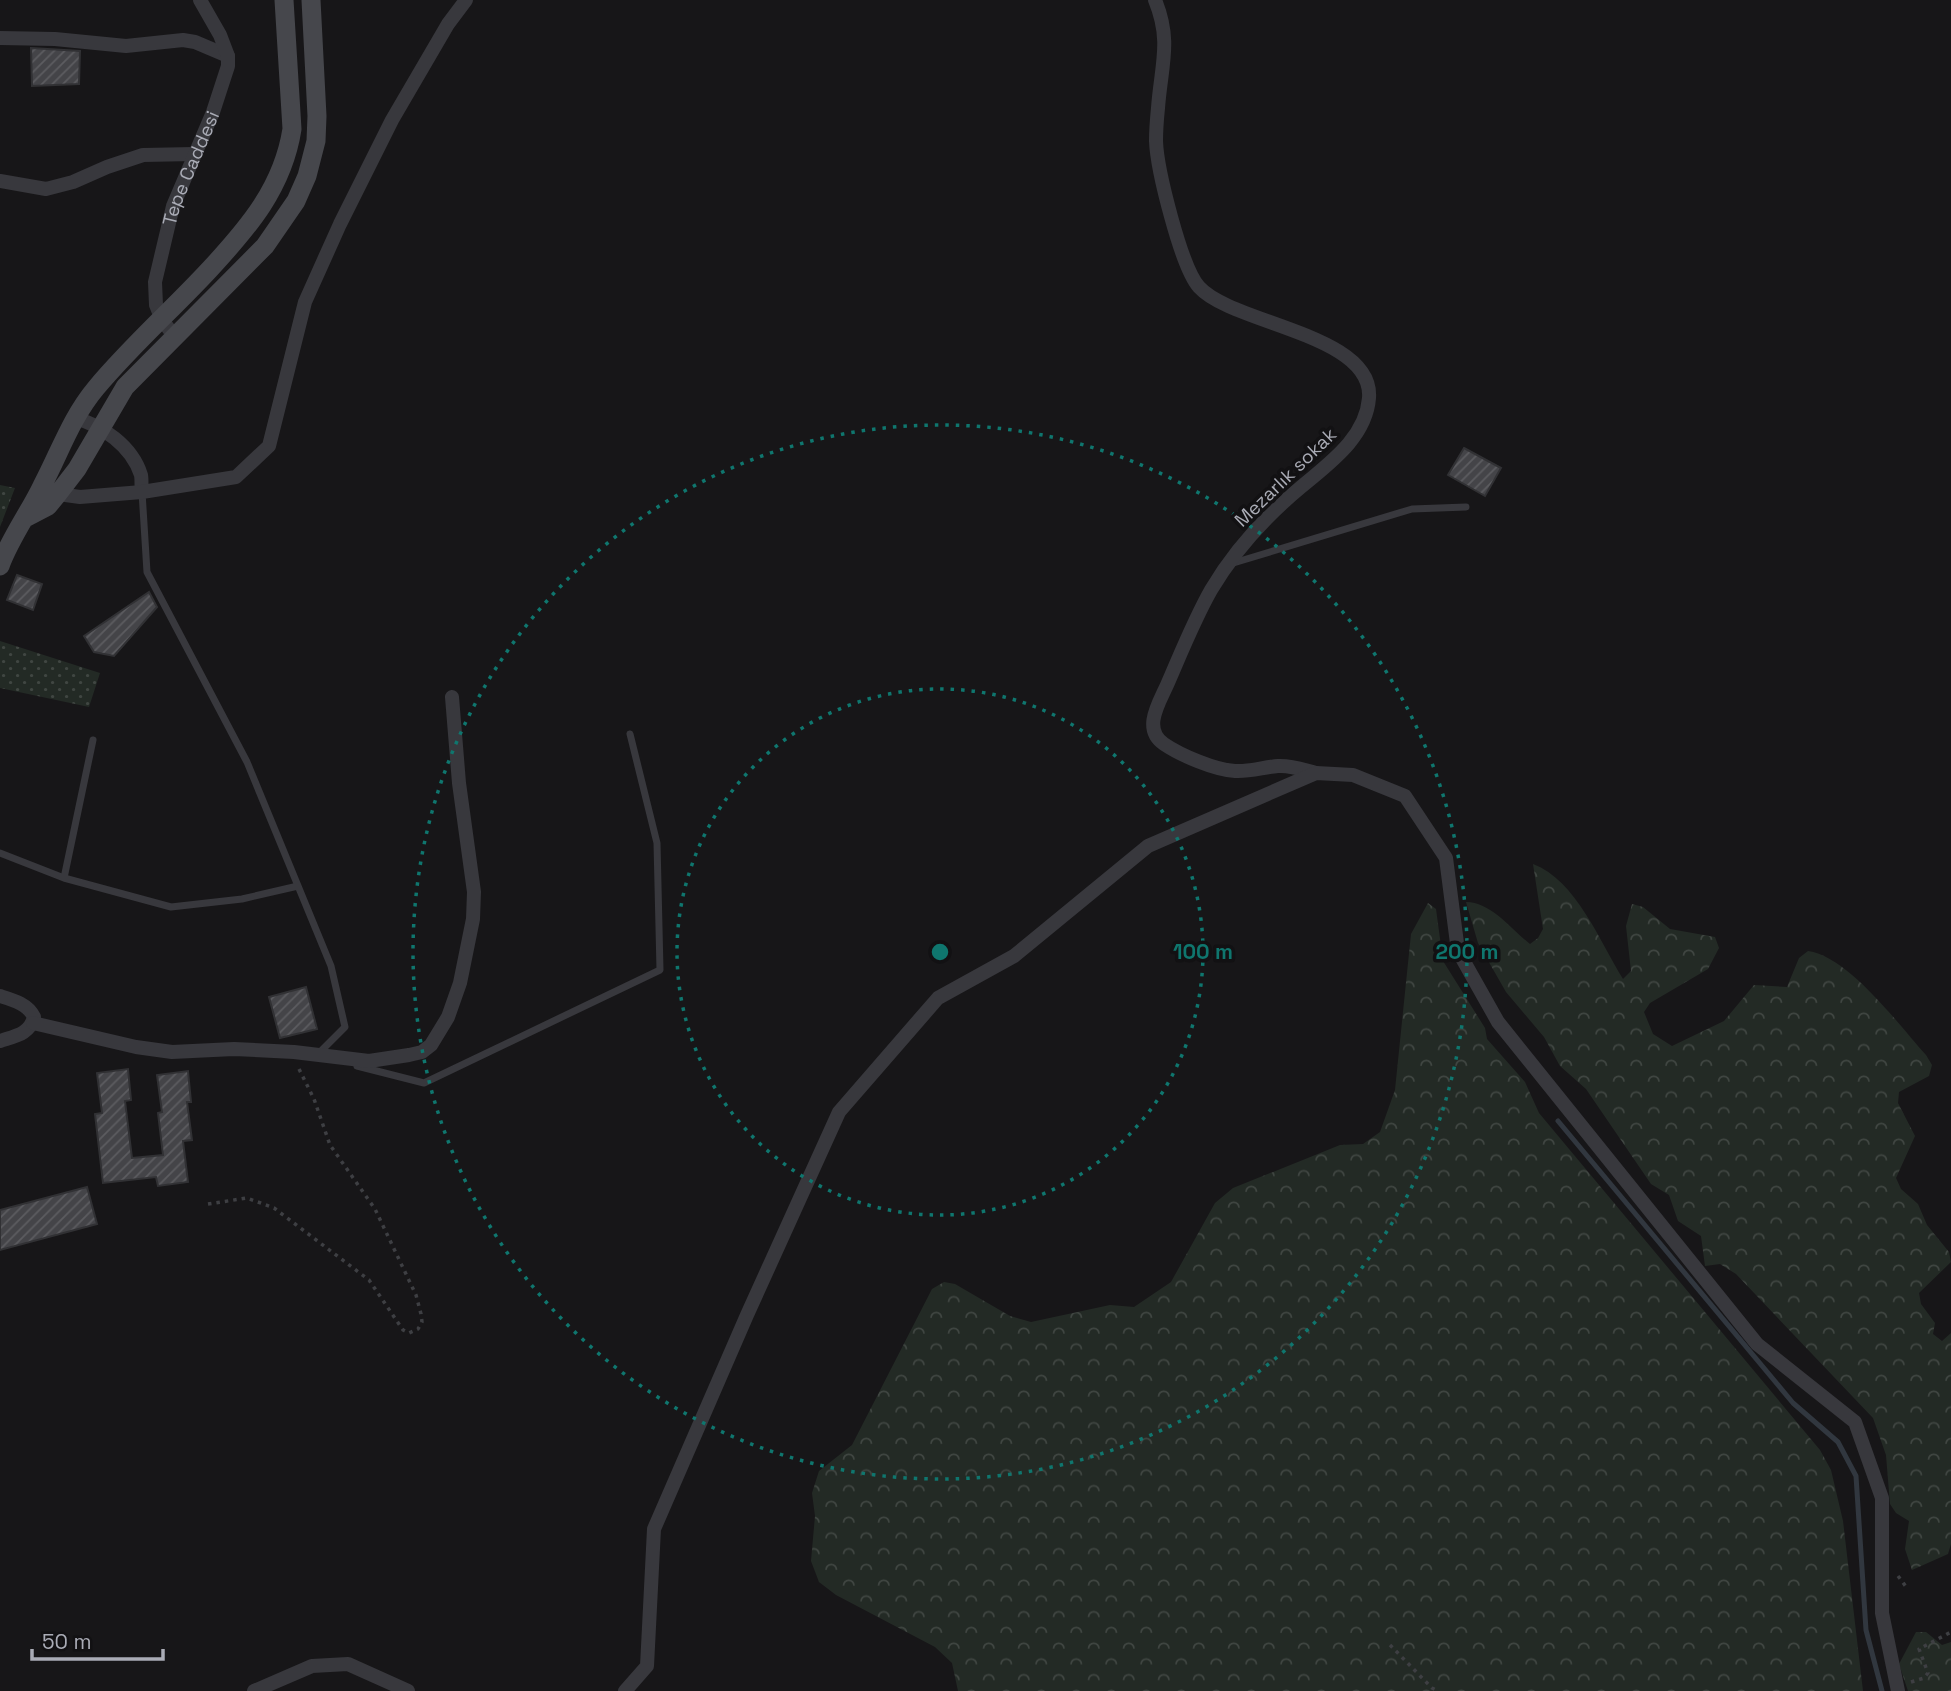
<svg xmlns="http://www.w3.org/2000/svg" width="1951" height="1691" viewBox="0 0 1951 1691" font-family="'Space Grotesk',sans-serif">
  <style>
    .forest { fill: url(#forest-crowns) }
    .park { fill: url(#park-dots) }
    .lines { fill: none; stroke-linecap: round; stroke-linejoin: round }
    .stream { stroke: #31373f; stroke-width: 5 }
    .building { fill: url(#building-hatch); stroke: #313134; stroke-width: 2 }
    .path { stroke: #3e3f43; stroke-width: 3.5; stroke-dasharray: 3.5 5; stroke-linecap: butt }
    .lane { stroke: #38383d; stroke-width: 7 }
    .street { stroke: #38383d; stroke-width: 14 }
    .secondary { stroke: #46474c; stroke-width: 19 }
    .ring { fill: none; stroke: #0f766e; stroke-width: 3.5; stroke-dasharray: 3.5 7 }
    .labels { text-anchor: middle; stroke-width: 7; stroke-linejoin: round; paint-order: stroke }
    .street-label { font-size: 19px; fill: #aaacb6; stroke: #121113 }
    .centre { fill: #0f766e; stroke: #121113; stroke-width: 3.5 }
    .ring-label { font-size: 21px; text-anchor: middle; font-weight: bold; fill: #0f766e; stroke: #121113; stroke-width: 7; stroke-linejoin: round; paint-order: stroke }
  </style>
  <defs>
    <pattern id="forest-crowns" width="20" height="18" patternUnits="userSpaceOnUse" patternTransform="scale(1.75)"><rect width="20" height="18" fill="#232a25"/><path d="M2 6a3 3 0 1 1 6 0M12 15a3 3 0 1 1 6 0" fill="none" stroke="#404642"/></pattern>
    <pattern id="park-dots" width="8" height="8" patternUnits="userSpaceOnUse" patternTransform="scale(1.75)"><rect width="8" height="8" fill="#232a25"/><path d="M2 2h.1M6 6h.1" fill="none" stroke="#404642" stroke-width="1.8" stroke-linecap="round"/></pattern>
    <pattern id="building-hatch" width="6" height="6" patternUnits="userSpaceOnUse" patternTransform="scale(1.75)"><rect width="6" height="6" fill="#444448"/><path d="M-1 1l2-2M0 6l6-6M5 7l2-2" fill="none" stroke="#5c5c60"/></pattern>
  </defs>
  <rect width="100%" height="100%" fill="#171618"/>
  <path class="forest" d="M1533 864C1576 880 1600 942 1623 979L1631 971 1626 926 1632 904 1643 907 1670 929 1715 937 1719 948 1708 969 1650 1003 1644 1012 1653 1034 1672 1046 1724 1021 1754 985 1787 987 1799 958 1808 951C1849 957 1898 1024 1926 1055L1932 1065 1929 1076 1899 1092 1898 1103 1915 1136 1896 1178 1901 1189 1918 1204 1927 1225 1949 1252 1951 1262 1919 1293 1921 1304 1935 1323 1933 1334 1942 1341 1951 1333V1544L1948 1554 1912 1570 1905 1549 1909 1521 1896 1513 1890 1504 1886 1455 1873 1418 1736 1274 1720 1264 1705 1266 1701 1236 1678 1221 1669 1195 1651 1184 1586 1089 1560 1066 1544 1037 1506 992 1478 943 1466 902C1491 902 1511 929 1530 944L1538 938 1543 929Z
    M1428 903 1436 909 1443 961 1485 1028 1487 1039 1525 1082 1539 1113 1820 1450 1831 1470 1843 1521 1863 1691H958L952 1663 935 1647 836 1595 819 1582 811 1561 815 1516 812 1493 819 1471 852 1445 932 1289 944 1282 955 1284 1010 1316 1031 1322 1110 1305 1134 1307 1171 1282 1215 1203 1233 1188 1340 1145 1363 1144 1380 1132 1395 1090 1411 934Z
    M1916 1632H1926L1942 1645 1951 1642V1691H1908L1899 1664Z"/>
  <path class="park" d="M0 485 15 488 0 527Z
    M0 641 100 673 89 707 0 688Z"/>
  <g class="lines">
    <path class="stream" d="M1558 1121 1793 1403 1838 1442 1856 1476 1866 1630 1882 1691"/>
  </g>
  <path class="building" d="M31 48 80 51 79 84 32 86Z
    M1464 448 1501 468 1485 496 1448 475Z
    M17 575 42 584 33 610 7 600Z
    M149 592 157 607 114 656 94 652 84 636Z
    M306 987 317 1029 280 1038 269 997Z
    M128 1069 131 1100 125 1101 132 1158 163 1155 158 1113 162 1112 157 1075 188 1071 191 1102H187L192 1140 183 1141 188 1182 158 1186 156 1177 103 1183 95 1114 102 1113 97 1073Z
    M87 1187 97 1224 0 1250V1210Z"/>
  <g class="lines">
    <path class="path" d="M208 1204 247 1198 274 1208 369 1280 403 1330 409 1333 418 1329 422 1322 421 1314 416 1295 375 1209 330 1145 314 1099 299 1069
      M1898 1576 1907 1588
      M1390 1645 1432 1688 1438 1691
      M1911 1682 1924 1678 1928 1673 1919 1649 1951 1632"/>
    <path class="lane" d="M142 492 147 572 247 762 331 966 345 1027 319 1053
      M1230 564 1412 509 1466 507
      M0 853 64 878 171 907 242 899 298 886
      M64 878 93 740
      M357 1066 424 1083 660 970 657 843 630 734"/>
    <g class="street">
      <path d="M1155 0C1172 41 1161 66 1158 108 1157 118 1156 130 1156 141 1157 169 1181 267 1199 287 1232 324 1374 334 1369 398 1366 438 1328 464 1301 487 1266 516 1234 551 1211 590 1194 620 1181 653 1167 685 1159 703 1142 729 1164 744 1180 755 1215 770 1235 771 1250 772 1264 767 1278 766 1291 765 1304 770 1316 773"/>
      <path d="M0 38 55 39 126 46 183 40 195 42 228 56"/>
      <path d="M0 181 46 189 73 182 107 167 143 155 194 154"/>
      <path id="s1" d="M175 337 162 320 156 305 155 282 173 206 213 112 228 66V56L220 35 200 0"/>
      <path d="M74 418C102 425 132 446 141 475 142 480 141 487 142 492"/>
      <path d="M51 493 80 497 142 492 236 477 269 446 305 302 340 224 392 120 448 24 466 0"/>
      <path d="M0 996C13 1000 28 1004 34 1017 30 1034 15 1036 0 1041"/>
      <path d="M33 1023 136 1047 172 1052 234 1049 294 1052 369 1061 409 1055 422 1052 431 1045 448 1017 460 983 473 919 474 892 459 783 452 697"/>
      <path d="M254 1691 312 1666 348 1664 408 1691"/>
      <path d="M625 1691 647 1666 654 1529 747 1315 839 1112 938 998 1014 956 1148 846 1316 773 1353 775 1405 796 1446 858 1458 951 1498 1022 1757 1344 1855 1422 1882 1498V1613L1898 1691"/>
    </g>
    <path class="secondary" d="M25 518 48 506 57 495 77 469 125 387 265 246 296 201 307 176 316 141 317 116 311 0
      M0 566C10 538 29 513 42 486 60 452 71 418 96 388 131 346 173 309 210 269 249 227 283 187 292 129L284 0"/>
  </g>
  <g class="ring">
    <circle cx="940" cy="952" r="263"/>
    <circle cx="940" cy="952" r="527"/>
  </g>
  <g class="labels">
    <g class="street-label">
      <text dy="7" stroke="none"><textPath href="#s1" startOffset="180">Tepe Caddesi</textPath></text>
      <text transform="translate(1285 477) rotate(-44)" y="7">Mezarlık sokak</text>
    </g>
  </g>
  <circle cx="940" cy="952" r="10" class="centre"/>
  <g class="ring-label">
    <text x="1203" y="959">100 m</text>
    <text x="1467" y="959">200 m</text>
  </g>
  <path d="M32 1649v10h131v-10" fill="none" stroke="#aaacb6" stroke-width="3.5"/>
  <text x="42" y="1649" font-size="21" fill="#aaacb6" stroke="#121113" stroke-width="5" paint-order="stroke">50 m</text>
</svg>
